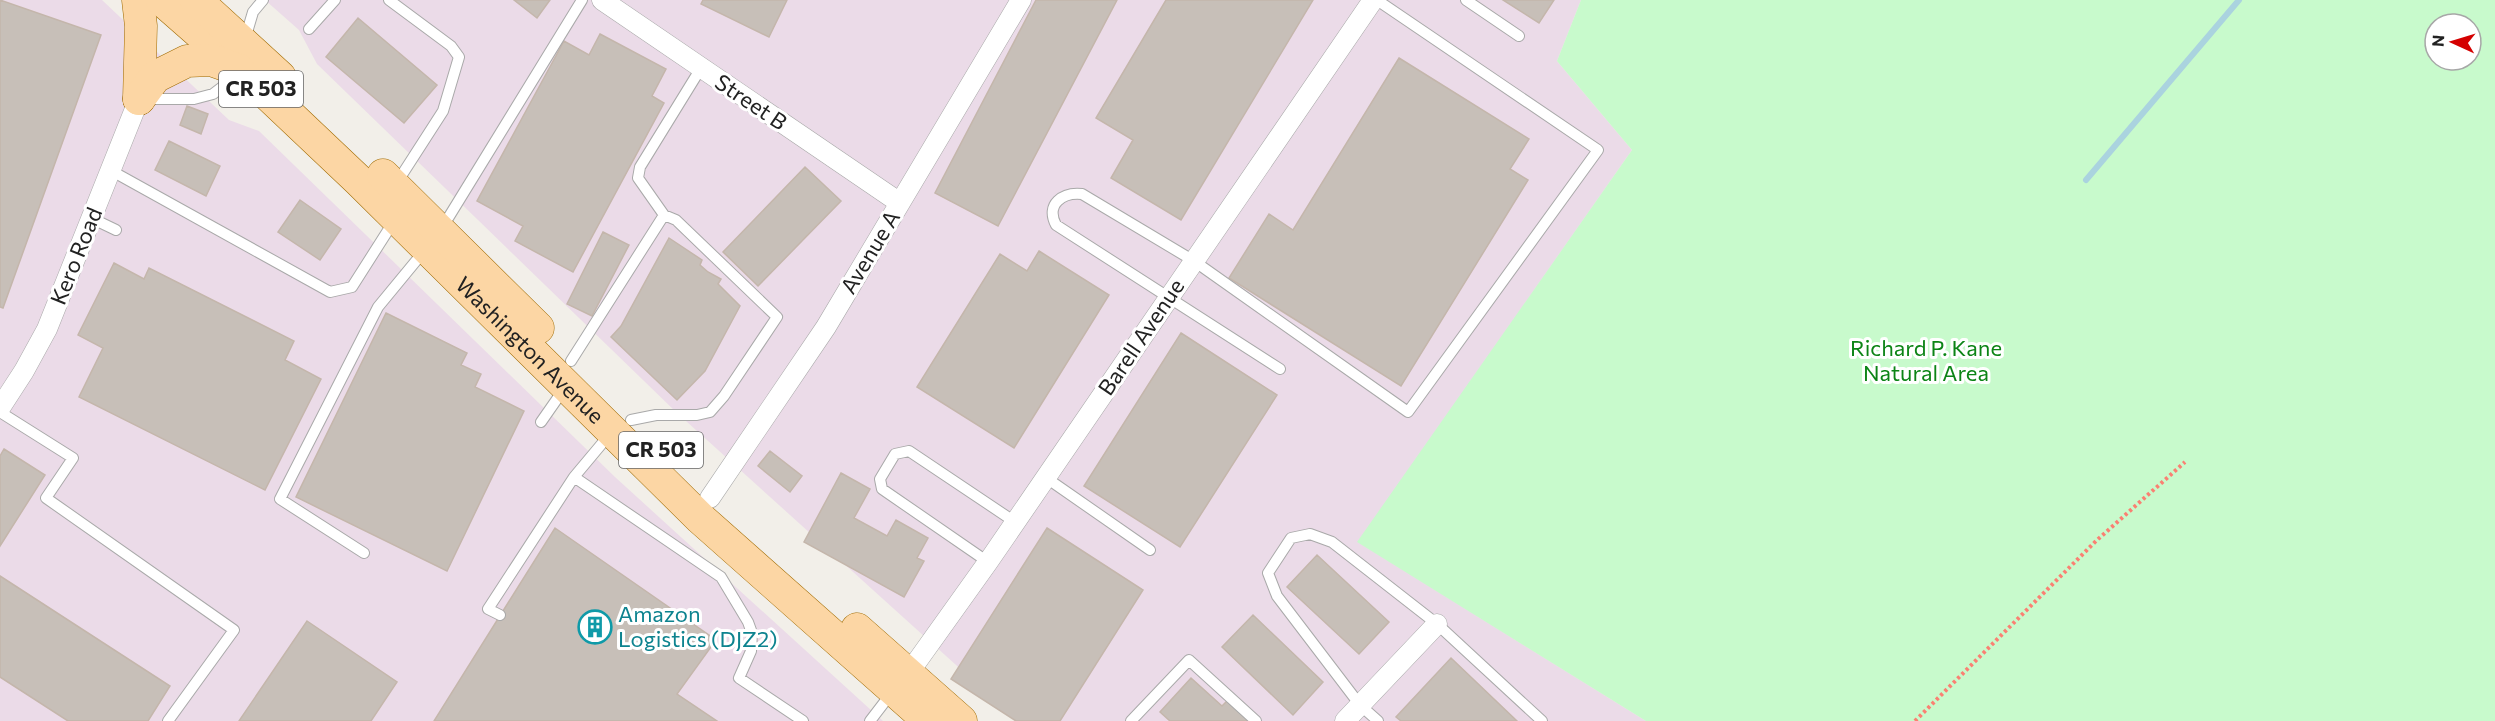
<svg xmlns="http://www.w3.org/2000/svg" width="2495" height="721" viewBox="0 0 2495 721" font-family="Commissioner,sans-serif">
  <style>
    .industrial { fill: #ebdbe8 }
    .park { fill: #c8facc; fill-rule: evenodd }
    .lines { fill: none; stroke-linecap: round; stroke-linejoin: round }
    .stream { stroke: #aad3df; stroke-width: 6 }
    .building { fill: #c7bfb8; stroke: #c4b6ab; stroke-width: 1.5 }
    .lane-casing { stroke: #a9a9a9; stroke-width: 12 }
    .street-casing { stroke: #a9a9a9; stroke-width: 21 }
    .primary-casing { stroke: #a06b00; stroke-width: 33 }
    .path { stroke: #fa8072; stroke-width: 4; stroke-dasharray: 3 3; stroke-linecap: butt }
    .lane { stroke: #fff; stroke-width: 10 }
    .street { stroke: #fff; stroke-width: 20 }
    .primary { stroke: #fcd6a4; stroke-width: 32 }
    .labels { text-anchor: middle; stroke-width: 6; stroke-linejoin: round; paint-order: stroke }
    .shield { fill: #fff; stroke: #646464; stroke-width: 1.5 }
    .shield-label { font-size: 21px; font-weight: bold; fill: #222 }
    .street-label { font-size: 22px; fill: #222; stroke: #fff }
    .park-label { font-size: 22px; fill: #0c8416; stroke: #fff }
    .culture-label { font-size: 22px; fill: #0d838f; stroke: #fff; text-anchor: start }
  </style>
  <rect width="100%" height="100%" fill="#f2efe9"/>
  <path class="industrial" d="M0 0H102L229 120 259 131 615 477 883 721H0Z
    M265 0H1581L1557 61 1632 150 1358 542 1646 721H1018L676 412 317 64 299 30Z"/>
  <path class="park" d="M1581 0H2495V721H1646L1357 542 1632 150 1557 61ZM2435 24H2471V60H2435Z"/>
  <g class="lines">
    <path class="stream" d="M2086 180 2239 0"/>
  </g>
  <path class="building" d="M0 0 101 35 3 308 0 307Z
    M514 0H550L537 18Z
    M703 0H787L769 37 701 4Z
    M1036 0H1117L998 226 935 193Z
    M1166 0H1313L1181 220 1111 178 1133 140 1096 118Z
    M1503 0H1554L1539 23Z
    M358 18 437 85 404 123 326 57Z
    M600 34 666 69 652 96 664 103 573 272 515 241 523 226 477 201 564 41 589 55Z
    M1399 58 1529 139 1510 169 1528 180 1401 386 1229 278 1269 214 1293 230Z
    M187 106 208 114 201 134 180 125Z
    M169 141 220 166 206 196 155 170Z
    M805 167 841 201 758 286 723 252Z
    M300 200 341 229 320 260 278 232Z
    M603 232 629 245 592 316 567 304Z
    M669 238 702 260 700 265 708 272 721 279 718 284 740 306 705 371 677 400 611 337 621 326Z
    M1039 251 1109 295 1014 448 917 387 1000 254 1027 271Z
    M114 263 144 279 149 268 294 341 285 360 321 379 265 490 79 397 103 348 78 335Z
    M386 313 467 353 461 365 481 374 475 387 524 411 447 571 296 497Z
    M1181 333 1277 395 1180 547 1084 486Z
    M4 449 45 475 0 546V456Z
    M770 451 802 476 790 492 758 466Z
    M841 473 870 489 854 518 887 536 896 520 928 538 917 558 924 561 904 597 804 542Z
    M555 528 716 640 677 694 717 721H434Z
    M1047 528 1143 590 1060 721H1016L951 679Z
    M1317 555 1389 622 1359 654 1287 587Z
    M0 576 170 686 148 721H68L0 677Z
    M1253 615 1323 682 1293 715 1222 647Z
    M307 621 397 682 371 721H239Z
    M1451 658 1517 721H1401L1396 717Z
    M1191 678 1222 706 1228 700 1252 721H1170L1160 712Z"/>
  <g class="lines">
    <g class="lane-casing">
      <path id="lane" d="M389 0 451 46 459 57 443 111 396 184
        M1466 0 1519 36
        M309 29 335 0
        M245 39 253 12 263 0
        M147 99H194L213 94 238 75
        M110 170 330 292 352 287 394 221
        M664 215 638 178 640 167 701 68
        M91 218 116 230
        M442 228 582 0
        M571 361 664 215 676 220 777 317 724 396 710 412 697 415H656L631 420
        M1280 369 1056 225C1045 204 1063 192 1082 194L1194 261 1408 412 1598 150 1377 0
        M0 412 73 458 46 498 234 630 168 721
        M541 422 564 389
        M610 434 574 477 721 577 748 622 752 633 751 651 739 678 803 721
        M1045 477 1150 550
        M364 553 280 499 378 307 425 250
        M988 562 882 489 880 479 895 454 909 451 1015 522
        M500 615 488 609 574 477
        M870 721 893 691
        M1131 721 1189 660 1256 721
        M1378 721 1360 705 1277 596 1268 573 1291 538 1310 534 1332 542 1437 624 1542 721"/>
    </g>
    <g class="street-casing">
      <path id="street" d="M602 0 900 203
        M0 408 24 371 47 329 139 99
        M710 498 826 327 1021 0
        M908 674 988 562 1373 0
        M1345 721 1437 624"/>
    </g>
    <g class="primary-casing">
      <g id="primary">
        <path d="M138 0 141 26 139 99"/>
        <path id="s1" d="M162 0 243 71 358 180 701 519 929 721"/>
        <path d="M196 0 280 77"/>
        <path d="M139 99 155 77 187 61 211 60 239 70"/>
        <path d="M383 175 538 328"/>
        <path d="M857 629 961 721"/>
      </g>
    </g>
    <path class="path" d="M1915 721 2097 540 2185 462"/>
    <use href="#lane" class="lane"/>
    <use href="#street" class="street"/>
    <use href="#primary" class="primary"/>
  </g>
  <defs>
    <g id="building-ring" transform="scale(1.725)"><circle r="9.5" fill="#fff" stroke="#0f9aa8" stroke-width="1.5"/><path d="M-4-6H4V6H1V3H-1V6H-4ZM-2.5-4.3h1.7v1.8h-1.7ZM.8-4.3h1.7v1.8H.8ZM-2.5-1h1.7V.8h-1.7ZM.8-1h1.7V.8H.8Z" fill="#0f9aa8"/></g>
  </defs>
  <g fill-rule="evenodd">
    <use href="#building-ring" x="595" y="627"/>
  </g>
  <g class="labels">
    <g class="shield">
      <rect x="219" y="71" width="84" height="36" rx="4.5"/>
      <rect x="619" y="432" width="84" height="36" rx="4.5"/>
    </g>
    <g class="shield-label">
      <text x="261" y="96">CR 503</text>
      <text x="661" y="457">CR 503</text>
    </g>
    <g class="street-label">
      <text transform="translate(751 102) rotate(34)" y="8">Street B</text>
      <text transform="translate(870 252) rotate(-59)" y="8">Avenue A</text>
      <text transform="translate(76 256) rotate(-68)" y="8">Kero Road</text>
      <text transform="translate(1141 337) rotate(-56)" y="8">Barell Avenue</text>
      <text dy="8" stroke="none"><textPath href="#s1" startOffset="508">Washington Avenue</textPath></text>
    </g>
    <g class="park-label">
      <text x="1926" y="356">Richard P. Kane<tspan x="1926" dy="25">Natural Area</tspan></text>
    </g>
    <g class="culture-label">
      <text x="618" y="622">Amazon<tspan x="618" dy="25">Logistics (DJZ2)</tspan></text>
    </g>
  </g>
  <g transform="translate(2453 42) rotate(274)"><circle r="28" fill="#ffffff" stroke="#a7a7a7" stroke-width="1.5"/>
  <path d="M0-4.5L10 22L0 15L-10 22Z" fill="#d40000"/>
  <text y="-9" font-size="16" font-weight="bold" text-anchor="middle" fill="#222222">N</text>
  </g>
</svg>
